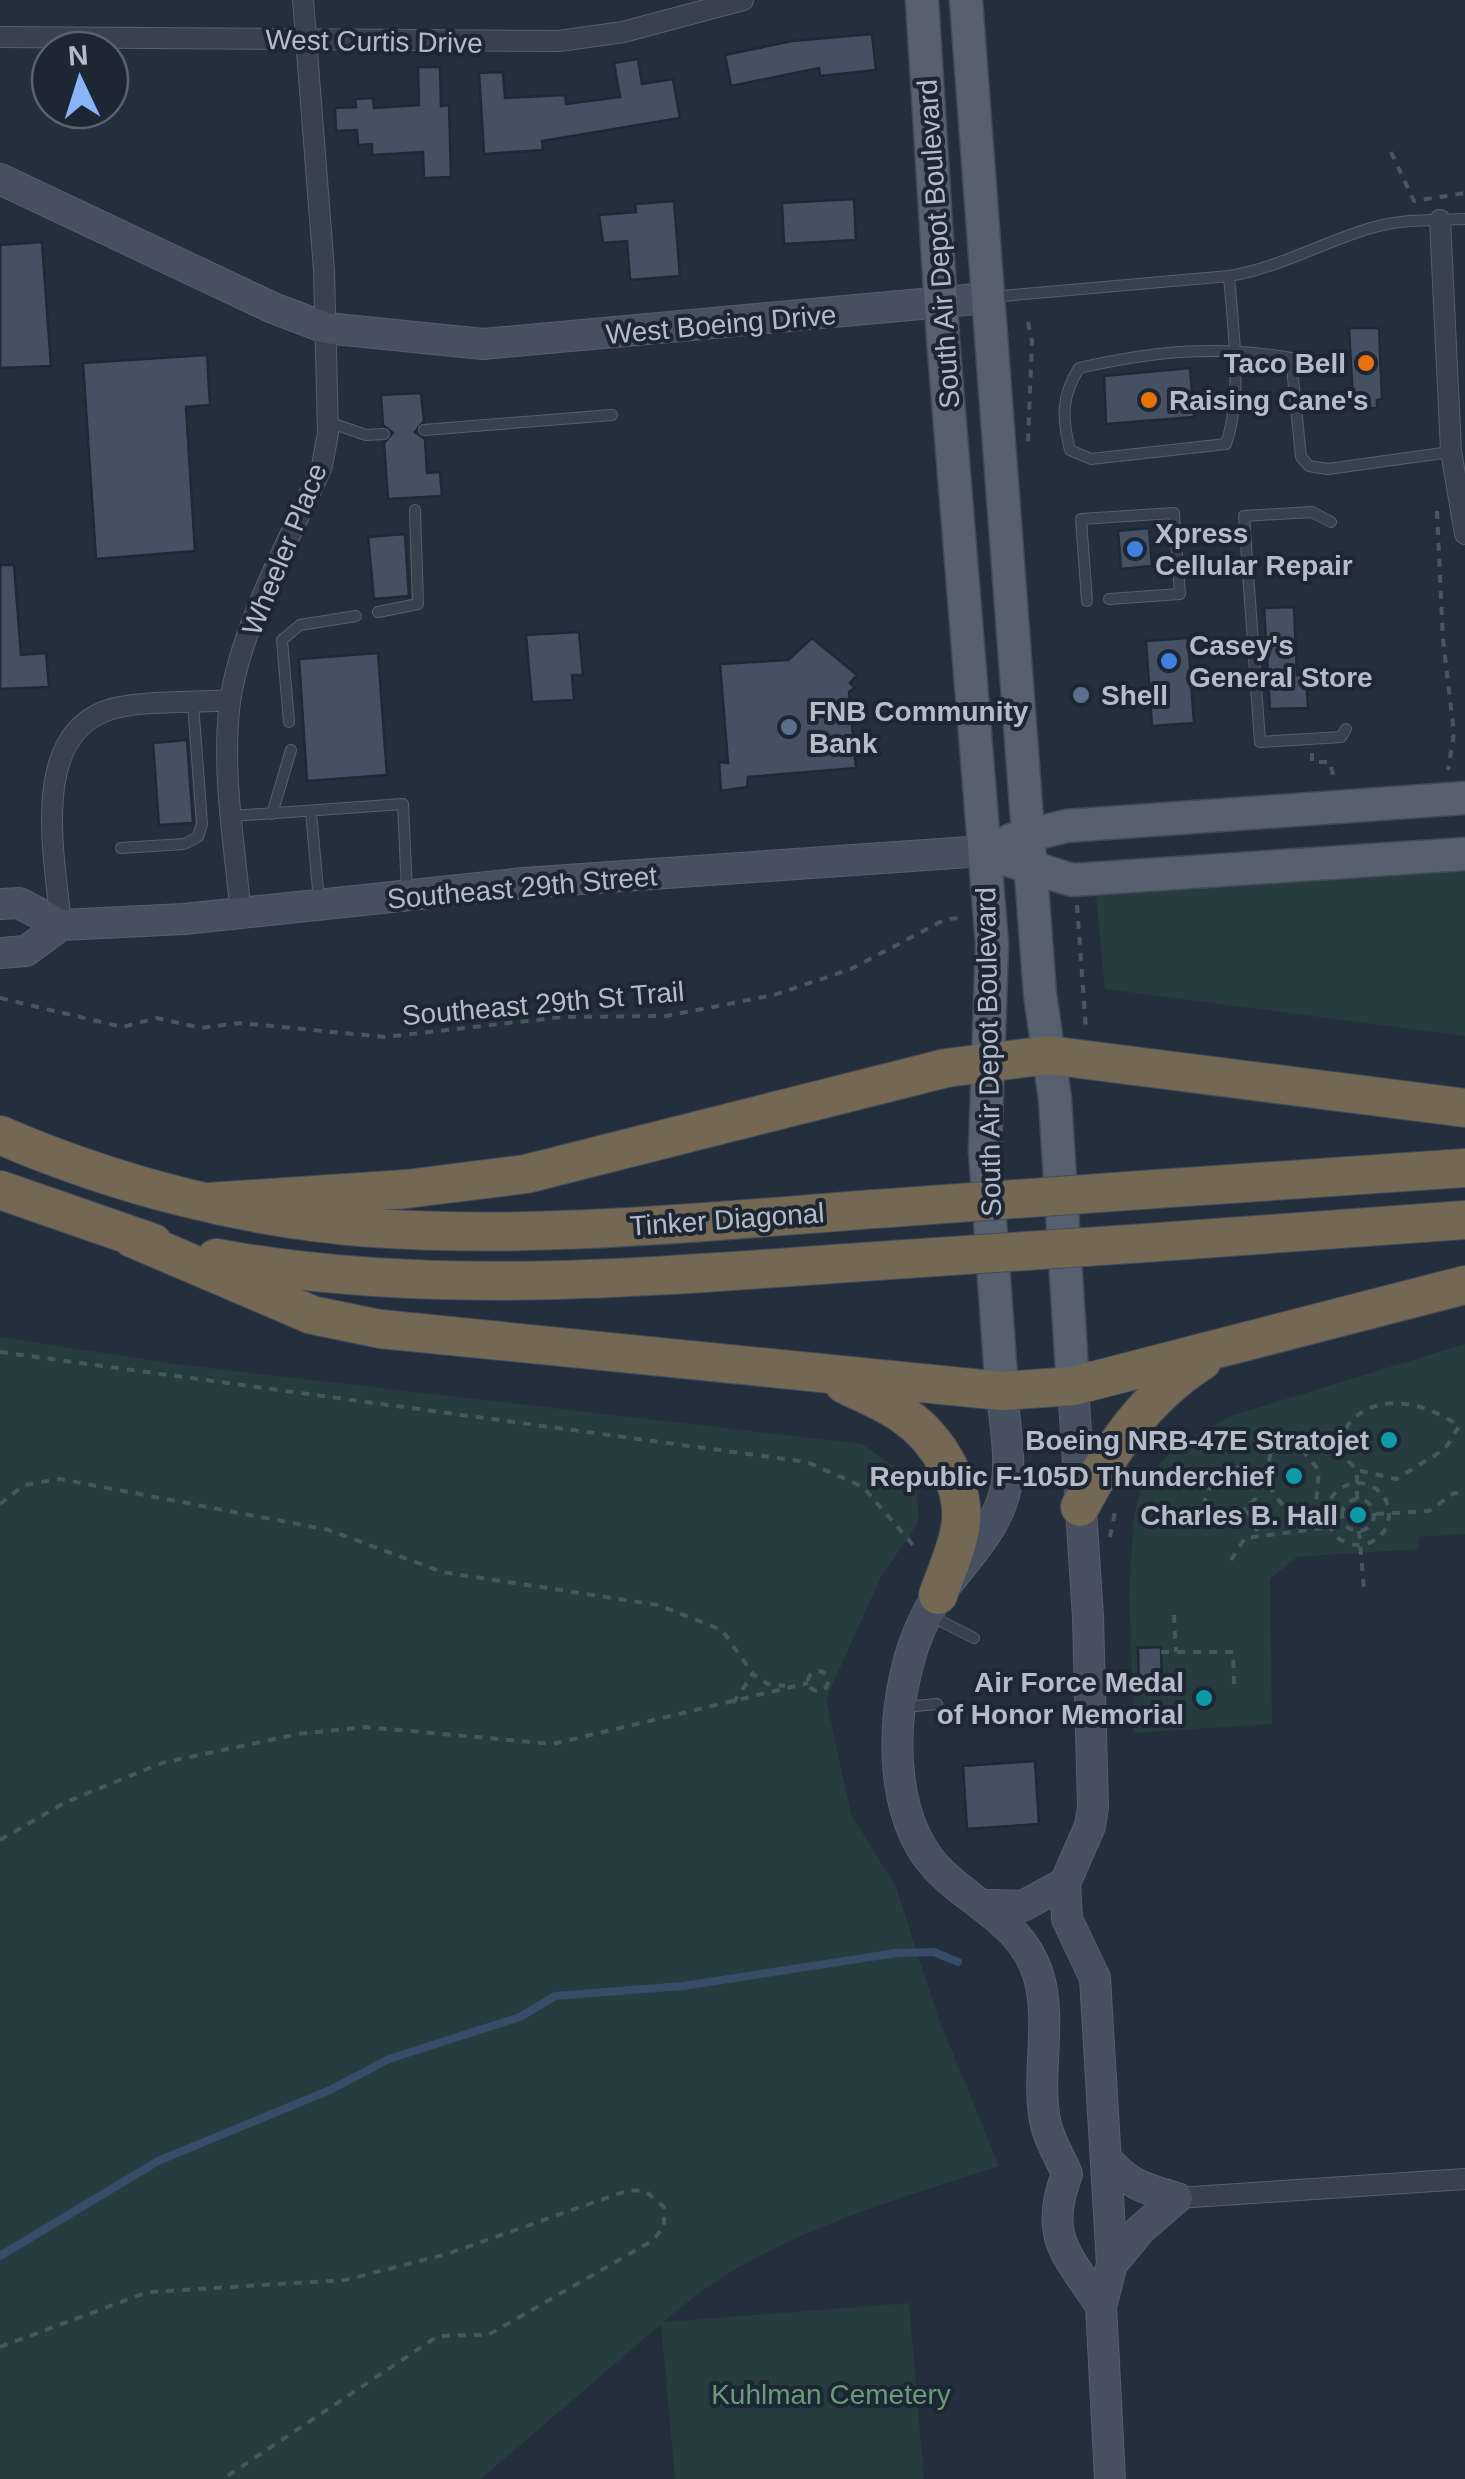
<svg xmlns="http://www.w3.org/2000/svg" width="1465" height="2479" viewBox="0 0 1465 2479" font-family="Arial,sans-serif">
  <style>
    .green { fill: #263c3f }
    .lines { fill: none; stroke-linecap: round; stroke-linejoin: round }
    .stream { stroke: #394c67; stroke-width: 8 }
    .building { fill: #455162; stroke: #1f2835; stroke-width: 2.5 }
    .lane-casing { stroke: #565f6c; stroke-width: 12 }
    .street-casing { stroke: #565f6c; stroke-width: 22 }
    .secondary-casing { stroke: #565f6c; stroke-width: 32 }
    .primary-casing { stroke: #414a57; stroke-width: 35 }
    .highway-casing { stroke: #434c59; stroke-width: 40 }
    .path { stroke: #44595c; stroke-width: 4; stroke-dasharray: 8 8; stroke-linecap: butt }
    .lane { stroke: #38414e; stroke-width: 10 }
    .street { stroke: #38414e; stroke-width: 20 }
    .secondary { stroke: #465061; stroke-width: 30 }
    .primary { stroke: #56606e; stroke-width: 32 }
    .highway { stroke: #746855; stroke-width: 38 }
    .highway-bridge-casing { stroke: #434c59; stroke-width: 40; stroke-linecap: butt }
    .highway-bridge { stroke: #746855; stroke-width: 38 }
    .food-dot { fill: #e8710a; stroke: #1d2633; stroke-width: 4 }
    .shop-dot { fill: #3f7fe0; stroke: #1d2633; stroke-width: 4 }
    .service-dot { fill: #5c6f8a; stroke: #1d2633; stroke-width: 4 }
    .culture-dot { fill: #0f9aa8; stroke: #1d2633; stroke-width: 4 }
    .labels { text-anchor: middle; stroke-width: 8; stroke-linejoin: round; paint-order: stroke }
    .street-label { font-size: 28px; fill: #b4bcc9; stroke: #1d2633 }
    .poi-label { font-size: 28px; font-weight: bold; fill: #b4bcc9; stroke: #1d2633; text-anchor: end }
    .park-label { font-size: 28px; fill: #6b9a76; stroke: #1d2633 }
  </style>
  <rect width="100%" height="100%" fill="#242f3e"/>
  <path class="green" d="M1465 859V1036L1105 989 1095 885Z
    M0 1337 175 1364 862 1444 916 1482 919 1521 880 1579 826 1699 851 1814 896 1887 938 2017 999 2166C884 2204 755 2238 664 2322L909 2303 924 2479H675L661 2324 481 2479H0Z
    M1465 1344V1534L1419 1537V1549L1297 1557 1270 1579 1272 1724 1134 1733 1129 1593 1134 1514 1142 1488 1162 1461 1178 1445 1231 1416Z"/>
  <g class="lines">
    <path class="stream" d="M0 2256 158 2161 330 2090 389 2059 520 2017 555 1996 683 1986 896 1953 934 1952 958 1962"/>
  </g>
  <path class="building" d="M872 34 876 70 820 76 819 68 731 86 725 55 792 41Z
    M638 59 642 84 673 79 680 118 542 141 543 150 484 154 479 73 503 72 505 98 565 95 566 104 620 97 614 63Z
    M418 67H440L441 106 449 105 451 177 424 178 423 152 372 155V144L358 145 357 130 336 131 335 108 356 107 355 99 373 98 374 108 419 105Z
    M854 199 856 240 784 244 782 203Z
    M674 201 680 276 630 280 627 241 603 243 599 215 636 212 635 204Z
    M42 242 51 366 0 368V245Z
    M1349 328H1379L1382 399 1377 400V408L1357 409 1358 401H1353Z
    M207 355 210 405 186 407 195 551 96 559 83 363Z
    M1190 368 1194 417 1106 424 1104 376Z
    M421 393 424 421 415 432 425 439 427 473 440 472 442 496 388 499 384 443 393 433 383 425 381 395Z
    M1149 528 1152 566 1121 569 1118 531Z
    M405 534 409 596 374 599 368 537Z
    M0 565H14L21 655 46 653 49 687 0 689Z
    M1294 607 1297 675 1306 674 1308 708 1270 709 1264 608Z
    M579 632 583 675H572L574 700 532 702 526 635Z
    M812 638 857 675 850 683 855 688 849 692 856 768 748 777 747 787 721 791 719 762 728 763 720 664 788 660Z
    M1188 638 1194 723 1152 726 1146 641Z
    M378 653 387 775 307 781 299 659Z
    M187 740 193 823 159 825 153 743Z
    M1161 1647 1162 1686 1139 1687 1138 1648Z
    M1035 1761 1039 1824 967 1829 963 1766Z"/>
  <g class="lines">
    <g class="lane-casing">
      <path id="lane" d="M1229 276C1233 328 1243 393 1226 444L1091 459 1070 450C1062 418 1061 397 1079 368 1154 351 1215 345 1291 358L1301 457 1309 466 1328 469 1450 452
        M991 297 1229 276C1279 268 1323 242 1371 228 1402 219 1433 220 1465 219
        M328 422 366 435 384 434
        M424 430 612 415
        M1331 522 1312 512 1244 516 1260 742 1341 737 1346 729
        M1087 601 1081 519 1174 513 1180 594 1109 599
        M378 612 418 604 415 510
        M289 722 282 640 300 625 356 616
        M311 812 319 901
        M272 814 291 750
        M232 816 403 804 407 892
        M121 848 184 844 198 837 202 824 193 703
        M931 1616 974 1638
        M905 1707 937 1704"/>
    </g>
    <g class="street-casing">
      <path id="street" d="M0 37 559 41 623 32 743 0
        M1440 220 1451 451 1465 534
        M241 916C235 847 221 771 230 702 241 624 291 538 322 466L328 433 324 270 303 0
        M61 925C55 857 27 730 115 708 151 700 193 703 230 700
        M1177 2198 1465 2179"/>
    </g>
    <g class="secondary-casing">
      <path id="secondary" d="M0 179 273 308 326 328 483 344 987 298
        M0 904 19 903 61 925 184 919 524 883 983 851
        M0 953 26 951 61 925
        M1073 1386 1088 1617 1093 1807 1090 1826 1065 1883 1067 1919 1095 1978 1112 2264 1101 2306 1110 2479
        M1002 1391C1004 1420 1011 1454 1007 1482 1000 1527 966 1558 941 1592 925 1613 913 1643 907 1668 891 1733 890 1827 945 1876 978 1907 1022 1925 1038 1974 1053 2021 1035 2078 1046 2125 1050 2142 1061 2159 1067 2174 1043 2237 1067 2254 1101 2306
        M987 1905 1023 1906 1065 1883
        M1106 2158C1127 2184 1145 2189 1177 2198
        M1112 2264 1140 2230 1177 2198"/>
    </g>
    <g class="primary-casing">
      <path id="primary" d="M922 0 943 338 992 944 985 1151 1002 1391
        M966 0 1040 994 1055 1099 1073 1386
        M1011 840 1066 826 1465 798
        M1011 861 1072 880 1465 854"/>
    </g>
    <g class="highway-casing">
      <path id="highway" d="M0 1135C116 1185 246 1219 373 1228 549 1240 728 1219 903 1207
        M0 1190 153 1243
        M1141 1190 1465 1168
        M209 1202 406 1189 526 1174 946 1068 1048 1055 1465 1108
        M132 1238 312 1315 380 1329 1002 1391 1073 1386 1465 1285
        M1145 1243 1465 1220
        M216 1258C446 1300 675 1274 906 1259
        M844 1384C864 1394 887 1403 905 1416 938 1439 968 1488 960 1529 956 1551 946 1573 938 1595
        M1080 1507C1111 1449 1145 1397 1202 1361"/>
    </g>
    <path class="path" d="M1391 152 1414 201 1465 193
      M1028 322 1032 341 1028 442
      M1437 511 1443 640 1454 733 1448 770
      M1312 753V762H1330L1333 775
      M1077 905 1086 1030
      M0 998 122 1027 157 1018 201 1028 240 1023 385 1037 562 1017 666 1016 774 995 851 969 946 919 962 918
      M0 1352 807 1462 863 1487 913 1545
      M1327 1514a31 31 0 1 1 62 0a31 31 0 1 1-62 0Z
      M1342 1515a16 16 0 1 1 32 0a16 16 0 1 1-32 0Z
      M1357 1499V1470L1396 1479 1445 1449 1459 1426C1429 1405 1381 1390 1351 1421 1345 1428 1341 1441 1336 1449L1357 1470
      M0 1504 24 1485 60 1479 329 1530 442 1572 658 1605 722 1630 753 1674
      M1246 1509 1212 1515 1204 1509C1204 1486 1220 1476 1239 1467L1255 1474V1499L1246 1509 1259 1534
      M1315 1514 1342 1517
      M1376 1514 1429 1511 1454 1493 1465 1494
      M1308 1521H1298C1272 1493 1261 1487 1272 1448L1295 1442 1319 1470 1315 1514 1308 1521 1312 1531
      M1359 1531 1364 1589
      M1110 1537 1116 1507
      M1231 1560 1245 1538 1331 1527
      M1174 1615 1176 1652
      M1161 1652H1233L1234 1684
      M808 1681a10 10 0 1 1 20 0a10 10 0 1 1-20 0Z
      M733 1703 753 1674 768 1684 785 1686
      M0 1840 66 1802 162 1763 298 1734 366 1727 553 1744 808 1683
      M0 2347 148 2292 345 2280 447 2254 629 2190 645 2191 664 2207V2227L652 2241 488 2335 438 2336 223 2479"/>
    <use href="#lane" class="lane"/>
    <use href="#street" class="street"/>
    <use href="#secondary" class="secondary"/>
    <use href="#primary" class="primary"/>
    <use href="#highway" class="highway"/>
    <g class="highway-bridge-casing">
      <path id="highway-bridge" d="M903 1207 1141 1190
        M906 1259 1145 1243"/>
    </g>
    <use href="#highway-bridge" class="highway-bridge"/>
  </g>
  <g class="food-dot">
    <circle cx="1366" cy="363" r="10"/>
    <circle cx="1149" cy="400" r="10"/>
  </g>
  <g class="shop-dot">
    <circle cx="1135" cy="549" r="10"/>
    <circle cx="1169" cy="661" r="10"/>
  </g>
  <g class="service-dot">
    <circle cx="1081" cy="695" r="10"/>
    <circle cx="789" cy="727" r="10"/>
  </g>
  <g class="culture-dot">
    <circle cx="1389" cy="1440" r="10"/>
    <circle cx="1294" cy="1476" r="10"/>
    <circle cx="1358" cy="1515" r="10"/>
    <circle cx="1204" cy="1698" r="10"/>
  </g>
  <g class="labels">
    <g class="street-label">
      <text transform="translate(374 41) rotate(1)" y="10">West Curtis Drive</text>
      <text transform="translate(938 244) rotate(-94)" y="10">South Air Depot Boulevard</text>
      <text transform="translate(721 324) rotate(-5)" y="10">West Boeing Drive</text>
      <text transform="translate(284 549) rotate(-68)" y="10">Wheeler Place</text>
      <text transform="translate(522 887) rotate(-5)" y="10">Southeast 29th Street</text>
      <text transform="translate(543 1003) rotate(-5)" y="10">Southeast 29th St Trail</text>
      <text transform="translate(988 1052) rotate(-91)" y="10">South Air Depot Boulevard</text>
      <text transform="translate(727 1219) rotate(-4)" y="10">Tinker Diagonal</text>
    </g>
    <g class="poi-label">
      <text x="1346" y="373">Taco Bell</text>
      <text x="1169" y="410" text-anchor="start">Raising Cane's</text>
      <text x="1155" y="543" text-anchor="start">Xpress<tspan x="1155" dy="32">Cellular Repair</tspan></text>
      <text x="1189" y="655" text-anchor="start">Casey's<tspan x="1189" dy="32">General Store</tspan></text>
      <text x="1101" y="705" text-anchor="start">Shell</text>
      <text x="809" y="721" text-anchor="start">FNB Community<tspan x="809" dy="32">Bank</tspan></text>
      <text x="1369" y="1450">Boeing NRB-47E Stratojet</text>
      <text x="1274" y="1486">Republic F-105D Thunderchief</text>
      <text x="1338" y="1525">Charles B. Hall</text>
      <text x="1184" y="1692">Air Force Medal<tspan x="1184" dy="32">of Honor Memorial</tspan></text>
    </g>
    <g class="park-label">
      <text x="831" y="2404">Kuhlman Cemetery</text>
    </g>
  </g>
  <g transform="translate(80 80) rotate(356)"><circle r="48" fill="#1d2633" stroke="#59626f" stroke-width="2.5"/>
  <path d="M0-8L18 38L0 25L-18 38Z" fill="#8ab4f8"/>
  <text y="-15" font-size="28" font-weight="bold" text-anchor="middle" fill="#b4bcc9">N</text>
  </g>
</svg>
